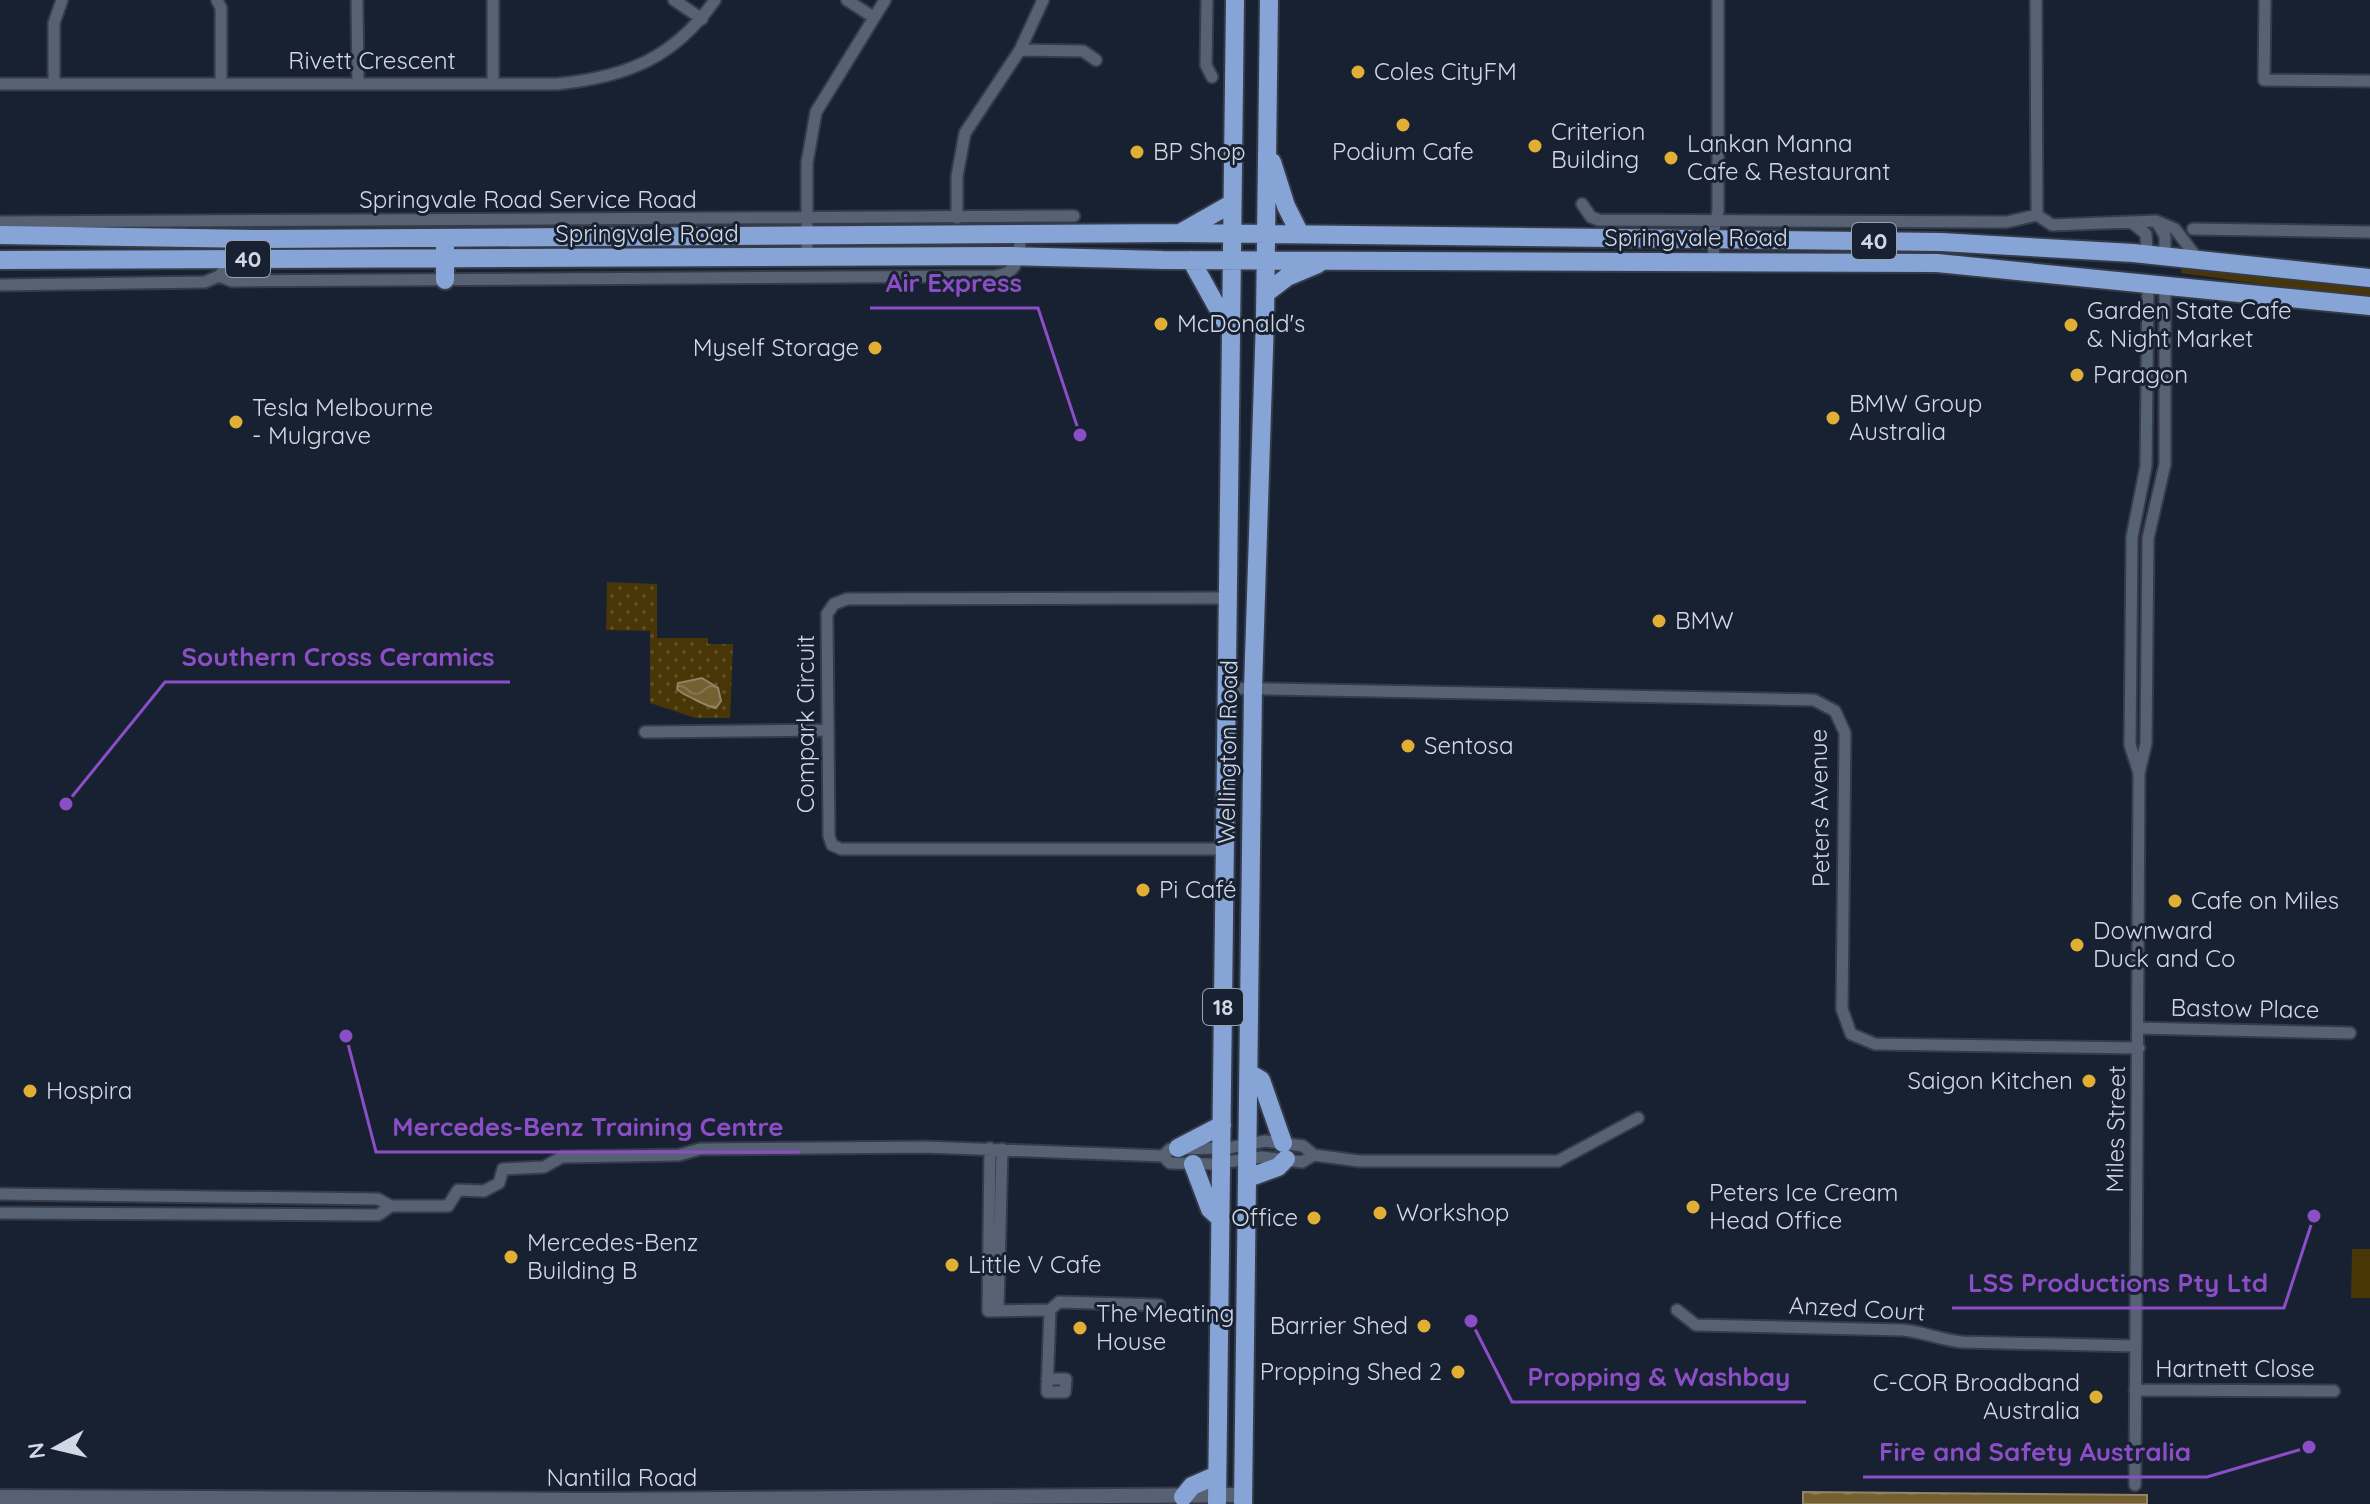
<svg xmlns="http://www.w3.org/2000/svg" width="2370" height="1504" viewBox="0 0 2370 1504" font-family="Quicksand,sans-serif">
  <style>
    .grass { fill: #483607 }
    .park { fill: url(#park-dots) }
    .water { fill: url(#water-waves); stroke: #918467; stroke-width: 2 }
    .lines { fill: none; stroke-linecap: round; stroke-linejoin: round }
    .minor-casing { stroke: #353b49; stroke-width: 15 }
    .tertiary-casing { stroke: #353b49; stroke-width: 18 }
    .trunk-casing { stroke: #353b49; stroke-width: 22 }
    .minor { stroke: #566174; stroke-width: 11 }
    .tertiary { stroke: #566174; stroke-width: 14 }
    .trunk { stroke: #87a4d7; stroke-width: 18 }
    .poi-dot { fill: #e1af34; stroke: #182131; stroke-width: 3 }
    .labels { text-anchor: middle; stroke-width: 6; stroke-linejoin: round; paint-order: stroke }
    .shield { fill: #182131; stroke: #9aa1ae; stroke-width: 2 }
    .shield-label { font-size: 22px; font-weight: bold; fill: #d2d8e3 }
    .street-label { font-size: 24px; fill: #d2d8e3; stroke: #182131 }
    .poi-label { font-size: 24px; fill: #d2d8e3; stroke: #182131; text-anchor: start }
    .leader { fill: none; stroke: #8c4ec6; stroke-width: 3 }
    .callout-dot { fill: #8c4ec6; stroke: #182131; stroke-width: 3 }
    .callout-label { font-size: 26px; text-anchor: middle; font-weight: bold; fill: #8c4ec6; stroke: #182131; stroke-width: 6; stroke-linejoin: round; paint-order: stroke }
  </style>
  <defs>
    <pattern id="park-dots" width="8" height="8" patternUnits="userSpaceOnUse" patternTransform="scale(2)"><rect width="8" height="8" fill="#483607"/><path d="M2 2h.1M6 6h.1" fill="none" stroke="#62522b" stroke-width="1.8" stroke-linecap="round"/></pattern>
    <pattern id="water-waves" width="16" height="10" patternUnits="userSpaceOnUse" patternTransform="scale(2)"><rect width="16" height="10" fill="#756032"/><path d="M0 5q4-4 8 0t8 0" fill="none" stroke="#887650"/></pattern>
  </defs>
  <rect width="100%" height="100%" fill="#182131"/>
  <path class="grass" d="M2192 267 2370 289V299L2181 273 2182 268Z
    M2352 1249H2370V1298H2351Z"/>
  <path class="park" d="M607 582 657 584V638H708V644H733L730 718H695L650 703V631L606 630Z"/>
  <path class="water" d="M702 678 718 688 721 701 716 708C711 708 680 693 677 689L678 683Z
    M1803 1492 2147 1495V1504H1803Z"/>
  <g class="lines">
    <g class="minor-casing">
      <path id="minor" d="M217 0 221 8V82
        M357 0 358 83
        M674 0 702 19
        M847 0 873 17
        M1207 0 1206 65 1212 77
        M2036 0 2037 215
        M2265 0 2264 80 2370 81
        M1020 50 1083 51 1096 60
        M493 82V0
        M0 84H557C627 77 674 58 715 0
        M54 84V23L62 0
        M1582 204 1591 217 1599 220 2007 222 2037 215
        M2037 215 2052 225 2156 221 2165 236V256
        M957 218V176L965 133 1020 50 1043 0
        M2156 221 2175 229 2198 259
        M0 222 1074 216
        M2131 222 2146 234 2147 254
        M2193 229 2370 232
        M807 257V163L816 112 885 0
        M1714 262 1713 233 1718 211V0
        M219 276 232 281 995 276C1019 274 1020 255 1020 235
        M0 285 205 282 219 276 233 259
        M1227 688 1814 700 1835 711 1845 733 1842 1009 1851 1034 1875 1044 2139 1048
        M645 732 827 730
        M2139 773 2130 745 2132 537 2146 466 2148 283
        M1225 849H841L832 845 829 836 827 614 834 604 847 599 1227 598
        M2138 1028 2350 1033
        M990 1148 988 1311 1050 1310 1059 1302 1159 1305
        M1163 1156 1170 1149 1228 1148 1265 1141 1303 1146 1314 1155 1359 1161H1558L1638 1118
        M0 1194 378 1199 391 1206H448L458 1190 484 1191 499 1183 503 1169 544 1167 562 1157 679 1155 700 1149 924 1147 1163 1156 1170 1163 1212 1164 1262 1157 1302 1162 1314 1155
        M0 1213 378 1215 391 1206
        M998 1310 1002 1149
        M1677 1310 1696 1325 1903 1330C1924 1332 1941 1340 1962 1342L2135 1346
        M1047 1379H1066L1065 1392H1047L1050 1310
        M2135 1390 2334 1391
        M2135 1485 2139 773 2146 743 2148 538 2165 464V285"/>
    </g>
    <g class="tertiary-casing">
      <path id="tertiary" d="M0 1497 591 1500 1243 1495"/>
    </g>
    <g class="trunk-casing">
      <path id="trunk" d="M1272 162 1286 206 1300 234
        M1180 233 1231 204
        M0 235 261 239 1180 233 1941 242 2133 253 2370 278
        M0 260 1011 256 1163 260 1937 263 2370 306
        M1191 260 1226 323
        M445 280V247
        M1266 293 1287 277 1318 264
        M1249 1073 1261 1080 1283 1143
        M1178 1148 1222 1125
        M1193 1164 1210 1209 1221 1219
        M1248 1178 1278 1167 1286 1159
        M1183 1497 1192 1486 1217 1475
        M1217 1504 1235 0
        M1243 1504 1253 688 1265 319 1269 0"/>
    </g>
    <use href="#minor" class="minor"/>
    <use href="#tertiary" class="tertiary"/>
    <use href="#trunk" class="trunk"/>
  </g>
  <g class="poi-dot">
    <circle cx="1358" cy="72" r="8"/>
    <circle cx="1403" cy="125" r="8"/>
    <circle cx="1535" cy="146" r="8"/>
    <circle cx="1137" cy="152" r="8"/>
    <circle cx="1671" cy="158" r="8"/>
    <circle cx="1161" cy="324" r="8"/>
    <circle cx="2071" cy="325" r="8"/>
    <circle cx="875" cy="348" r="8"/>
    <circle cx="2077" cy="375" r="8"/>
    <circle cx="1833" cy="418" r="8"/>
    <circle cx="236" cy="422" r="8"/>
    <circle cx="1659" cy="621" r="8"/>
    <circle cx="1408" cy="746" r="8"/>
    <circle cx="1143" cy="890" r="8"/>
    <circle cx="2175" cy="901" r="8"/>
    <circle cx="2077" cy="945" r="8"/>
    <circle cx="2089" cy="1081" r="8"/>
    <circle cx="30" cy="1091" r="8"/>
    <circle cx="1693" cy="1207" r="8"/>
    <circle cx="1380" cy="1213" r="8"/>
    <circle cx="1314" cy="1218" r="8"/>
    <circle cx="511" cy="1257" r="8"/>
    <circle cx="952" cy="1265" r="8"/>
    <circle cx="1424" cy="1326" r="8"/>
    <circle cx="1080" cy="1328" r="8"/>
    <circle cx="1458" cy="1372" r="8"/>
    <circle cx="2096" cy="1397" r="8"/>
  </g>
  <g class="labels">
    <g class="shield">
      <rect x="1852" y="223" width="44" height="36" rx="6"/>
      <rect x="226" y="241" width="44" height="36" rx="6"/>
      <rect x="1203" y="989" width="40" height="36" rx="6"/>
    </g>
    <g class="shield-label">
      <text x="1874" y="249">40</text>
      <text x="248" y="267">40</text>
      <text x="1223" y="1015">18</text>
    </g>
    <g class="street-label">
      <text x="372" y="69">Rivett Crescent</text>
      <text x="528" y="208">Springvale Road Service Road</text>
      <text x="647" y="242">Springvale Road</text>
      <text x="1696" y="246">Springvale Road</text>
      <text transform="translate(806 724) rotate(-90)" y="8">Compark Circuit</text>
      <text transform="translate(1228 752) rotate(-89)" y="8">Wellington Road</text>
      <text transform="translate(1820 808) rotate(-91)" y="8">Peters Avenue</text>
      <text transform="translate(2245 1009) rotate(1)" y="8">Bastow Place</text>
      <text transform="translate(2116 1129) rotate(-89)" y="8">Miles Street</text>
      <text transform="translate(1857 1309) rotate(3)" y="8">Anzed Court</text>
      <text x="2235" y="1377">Hartnett Close</text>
      <text x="622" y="1486">Nantilla Road</text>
    </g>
    <g class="poi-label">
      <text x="1374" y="80">Coles CityFM</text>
      <text x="1551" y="140">Criterion<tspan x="1551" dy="28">Building</tspan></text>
      <text x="1687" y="152">Lankan Manna<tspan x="1687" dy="28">Cafe &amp; Restaurant</tspan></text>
      <text x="1153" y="160">BP Shop</text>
      <text x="1403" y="160" text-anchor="middle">Podium Cafe</text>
      <text x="2087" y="319">Garden State Cafe<tspan x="2087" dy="28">&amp; Night Market</tspan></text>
      <text x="1177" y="332">McDonald's</text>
      <text x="859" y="356" text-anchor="end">Myself Storage</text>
      <text x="2093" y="383">Paragon</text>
      <text x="1849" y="412">BMW Group<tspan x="1849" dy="28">Australia</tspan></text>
      <text x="252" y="416">Tesla Melbourne<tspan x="252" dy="28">- Mulgrave</tspan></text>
      <text x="1675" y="629">BMW</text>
      <text x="1424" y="754">Sentosa</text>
      <text x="1159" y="898">Pi Café</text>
      <text x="2191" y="909">Cafe on Miles</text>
      <text x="2093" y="939">Downward<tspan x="2093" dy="28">Duck and Co</tspan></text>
      <text x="2073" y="1089" text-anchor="end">Saigon Kitchen</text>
      <text x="46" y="1099">Hospira</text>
      <text x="1709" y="1201">Peters Ice Cream<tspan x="1709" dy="28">Head Office</tspan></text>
      <text x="1396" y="1221">Workshop</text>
      <text x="1298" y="1226" text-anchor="end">Office</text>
      <text x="527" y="1251">Mercedes-Benz<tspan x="527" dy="28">Building B</tspan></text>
      <text x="968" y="1273">Little V Cafe</text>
      <text x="1096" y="1322">The Meating<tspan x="1096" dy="28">House</tspan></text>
      <text x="1408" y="1334" text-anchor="end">Barrier Shed</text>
      <text x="1442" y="1380" text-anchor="end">Propping Shed 2</text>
      <text x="2080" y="1391" text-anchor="end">C-COR Broadband<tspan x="2080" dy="28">Australia</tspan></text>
    </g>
  </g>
  <path class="leader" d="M1080 435L1038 308H870M66 804L165 682H510M346 1036L376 1152H800M2314 1216L2284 1308H1952M1471 1321L1512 1402H1806M2309 1447L2207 1477H1863"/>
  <g class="callout-dot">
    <circle cx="1080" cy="435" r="8"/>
    <circle cx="66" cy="804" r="8"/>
    <circle cx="346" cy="1036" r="8"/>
    <circle cx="2314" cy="1216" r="8"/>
    <circle cx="1471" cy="1321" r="8"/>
    <circle cx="2309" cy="1447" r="8"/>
  </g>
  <g class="callout-label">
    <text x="954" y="292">Air Express</text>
    <text x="338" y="666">Southern Cross Ceramics</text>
    <text x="588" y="1136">Mercedes-Benz Training Centre</text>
    <text x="2118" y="1292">LSS Productions Pty Ltd</text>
    <text x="1659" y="1386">Propping &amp; Washbay</text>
    <text x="2035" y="1461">Fire and Safety Australia</text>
  </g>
  <g transform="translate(56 1448) rotate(262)" stroke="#182131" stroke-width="6" paint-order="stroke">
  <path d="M0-6L14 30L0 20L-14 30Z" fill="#d2d8e3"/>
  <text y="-12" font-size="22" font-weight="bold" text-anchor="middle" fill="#d2d8e3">N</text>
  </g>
</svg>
